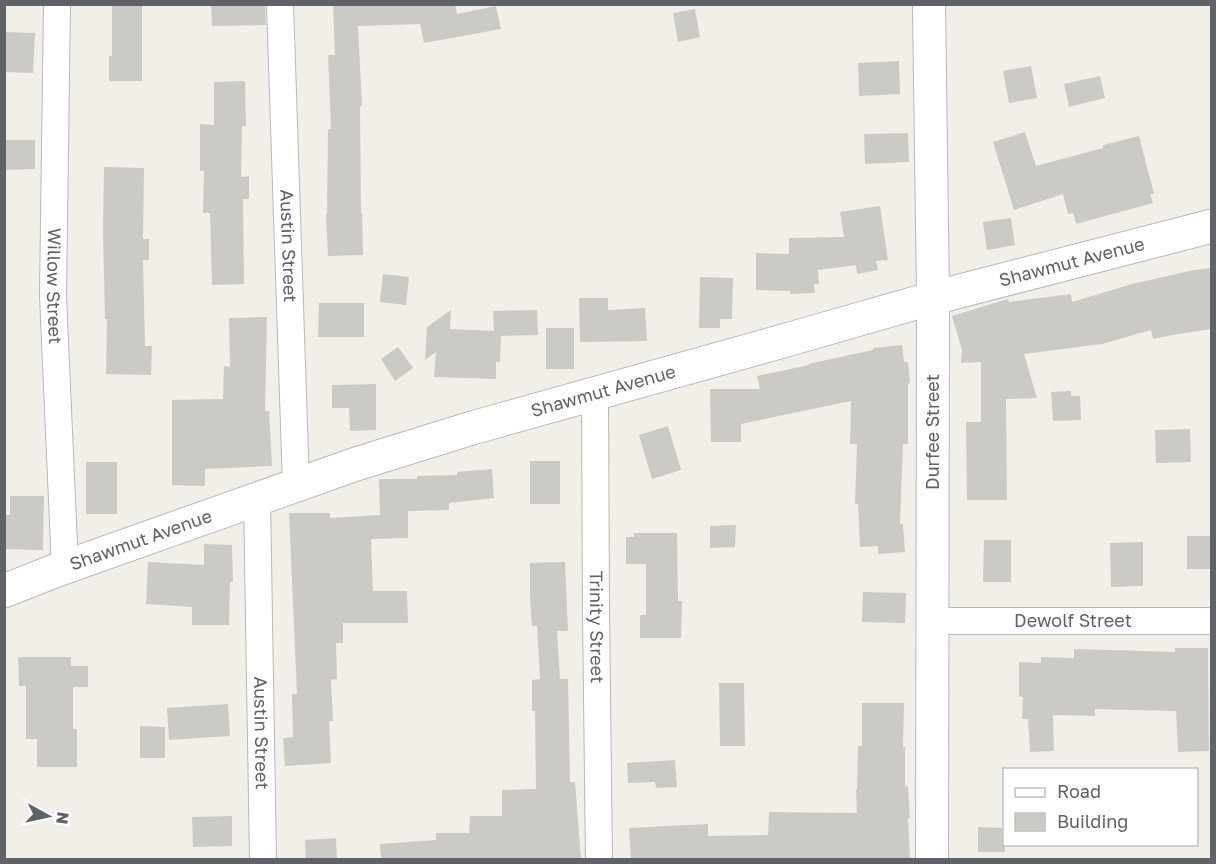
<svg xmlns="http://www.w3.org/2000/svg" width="1216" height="864" viewBox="0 0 1216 864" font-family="'Golos Text',sans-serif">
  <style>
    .building { fill: #cccac5 }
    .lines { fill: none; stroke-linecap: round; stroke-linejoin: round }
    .minor-casing { stroke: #b5b8bc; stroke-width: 28 }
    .tertiary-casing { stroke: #b5b8bc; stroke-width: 34 }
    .secondary-casing { stroke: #b6babf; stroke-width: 35 }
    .minor { stroke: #fff; stroke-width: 26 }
    .tertiary { stroke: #fff; stroke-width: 32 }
    .secondary { stroke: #fff; stroke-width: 33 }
    .labels { text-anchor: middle; stroke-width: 4.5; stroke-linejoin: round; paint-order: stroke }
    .street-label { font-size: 18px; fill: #5f6368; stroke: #fff }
  </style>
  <rect width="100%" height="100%" fill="#f1efe8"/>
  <path class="building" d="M112 4H142V81H109V56H112Z
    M211 4H265L266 25 212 26Z
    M333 4H455L457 14 496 6 501 29 424 43 420 24 358 26 362 106H360L361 213H362L363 255 328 256 326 215 327 214 328 129H331L328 55H335Z
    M695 9 700 37 678 42 673 13Z
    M4 32 35 33 33 73 4 72Z
    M899 61 900 94 859 96 858 63Z
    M1031 66 1037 98 1009 103 1003 71Z
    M1100 76 1105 98 1069 107 1064 84Z
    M245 81 246 126H242L241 177 249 176V199H243L244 284 212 285 210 213H203L204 171H200V124L214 125V82Z
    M1025 132 1036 166 1103 148V145L1139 136 1154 194H1150L1153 203 1076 224 1073 213 1068 214 1063 194 1014 210 993 142Z
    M908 133 909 162 865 164 864 134Z
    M4 140H35V169L4 170Z
    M104 167 144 168 143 239H149V260H143L145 346H152L151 375 106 374 107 319H105L103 232Z
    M880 206 888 260 876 261 878 270 857 274 856 265 818 270 819 284H814L815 293 790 294V291L756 290V253L789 254V238L844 237 840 212Z
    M1011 218 1015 245 987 250 983 222Z
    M1212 268V329L1178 334 1153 339 1151 330 1102 344 1024 354 1037 398 1006 399 1007 500H967L966 422H981V362L961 363 962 350 952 316 1008 299 1009 302 1071 294 1072 302 1132 284 1194 270Z
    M383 274 409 277 406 305 380 302Z
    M700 277 733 278 732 319H720V328H699Z
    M579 298H608V310L645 308 647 341 580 342Z
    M319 303H364V337H318Z
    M451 310 450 329 494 331 493 311 537 310 538 335 501 336 500 362H496V379L434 377 436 352 425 360 427 327Z
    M267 317 265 411H269L272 466 205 469V486L172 485V400L223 399 224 366 230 367 229 318Z
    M546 328H574V369H546Z
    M902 345 904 362H908L910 383 908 384V444H903L900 524H903L905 552 878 554V546L860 547 858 504H855L857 444H850L851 401 741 424V442H711L710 389H760L757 376 809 365 808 364 873 350V348Z
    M398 347 413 368 395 381 381 359Z
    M376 384V430L350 431 349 408H332V385Z
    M1071 391V396H1080L1081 420 1053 421 1051 392Z
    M668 426 681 470 652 479 639 435Z
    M1190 429 1191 462 1156 463 1155 430Z
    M530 461H560V504H530Z
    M86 462H117V514H86Z
    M492 469 494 498 449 503V510L408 511V538L371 539 373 591H407L408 623H343V643H336L337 679 331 680 333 721H329L331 763 285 766 283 738 293 737 292 694H297L289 513H330V518L380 515 379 479H417V476L457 475V472Z
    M10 496H44L43 550 4 549V515H10Z
    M736 525 735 547 710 548V526Z
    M634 533H677L678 601H682L681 638H640V615H646V564H626V537H634Z
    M1187 536H1212V569H1187Z
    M984 540H1011V582H983Z
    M1143 542V586L1111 587 1110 543Z
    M204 544 232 545 233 582H230L229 625H192V607L146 604 148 562 204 565Z
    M565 562 568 631H557L560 679H568L570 782H575L581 860H381L380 844 436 840V833H469L470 816H502V790L536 789 535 711H532V680L540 679 537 626H532L530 598V563Z
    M863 592 906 593 905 623 862 622Z
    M1175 648H1208L1209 751 1178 752 1176 711 1095 709V716L1053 715 1054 751 1030 752 1028 719H1022L1023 697 1019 696V662L1041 663V657L1074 658V649L1175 652Z
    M18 657H71V666H88V687H73V729H77V767H37V739H26V686H19Z
    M719 683H744L745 746H720Z
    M862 703H904L903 747H905V787L908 786 910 818 908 819 910 860H631L629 828 708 824V836L768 835 769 812 857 813 856 790 857 789 858 746H862Z
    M228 704 230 736 169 740 167 708Z
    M140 726 165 727V758H140Z
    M675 760 677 787 656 788 655 782 628 783 627 763Z
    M232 816V846L193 847 192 817Z
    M978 827 1005 828V852H978Z
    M336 838 337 860H306L305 840Z"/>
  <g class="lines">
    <g class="minor-casing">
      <g id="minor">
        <path id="s1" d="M57 4 53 296 65 568"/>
        <path id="s2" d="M280 4 296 486"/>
        <path id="s3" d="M595 393 596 613 599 860"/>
        <path id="s4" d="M257 499 263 860"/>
        <path id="s5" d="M933 621H1212"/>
      </g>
    </g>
    <g class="tertiary-casing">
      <path id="tertiary" d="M929 4 933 298 932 860"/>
    </g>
    <g class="secondary-casing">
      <g id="secondary">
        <path id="s6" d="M4 591 57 570 356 464 472 428 783 341 933 298 1212 226"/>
      </g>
    </g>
    <use href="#minor" class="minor"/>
    <use href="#tertiary" class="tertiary"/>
    <use href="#secondary" class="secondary"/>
  </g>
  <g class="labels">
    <g class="street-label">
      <text dy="6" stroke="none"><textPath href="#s2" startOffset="242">Austin Street</textPath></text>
      <text dy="6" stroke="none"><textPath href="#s6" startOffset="1118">Shawmut Avenue</textPath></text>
      <text dy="6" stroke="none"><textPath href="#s1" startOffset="282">Willow Street</textPath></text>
      <text dy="6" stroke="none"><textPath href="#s6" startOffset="632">Shawmut Avenue</textPath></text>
      <text transform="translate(933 432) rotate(-90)" y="6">Durfee Street</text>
      <text dy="6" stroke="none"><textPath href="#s6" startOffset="146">Shawmut Avenue</textPath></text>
      <text dy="6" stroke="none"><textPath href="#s5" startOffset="140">Dewolf Street</textPath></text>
      <text dy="6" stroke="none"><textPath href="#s3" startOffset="234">Trinity Street</textPath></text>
      <text dy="6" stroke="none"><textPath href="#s4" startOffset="234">Austin Street</textPath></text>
    </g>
  </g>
  <rect width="1216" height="864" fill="none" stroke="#5f6368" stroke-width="12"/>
  <rect x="1003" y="768" width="195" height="78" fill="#ffffff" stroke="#bfc1c3" stroke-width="1.5"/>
  <rect x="1015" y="788" width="30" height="9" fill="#ffffff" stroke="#bfc1c3" stroke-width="1.5"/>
  <text x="1057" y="798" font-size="18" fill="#5f6368">Road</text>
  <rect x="1015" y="813" width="30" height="18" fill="#cccac5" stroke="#bfc1c3" stroke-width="1.5"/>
  <text x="1057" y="828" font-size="18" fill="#5f6368">Building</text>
  <g transform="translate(48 816) rotate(98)" stroke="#ffffff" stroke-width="4.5" paint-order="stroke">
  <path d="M0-4.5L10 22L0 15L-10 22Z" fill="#5f6368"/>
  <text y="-9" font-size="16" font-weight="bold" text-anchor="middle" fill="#5f6368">N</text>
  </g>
</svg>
